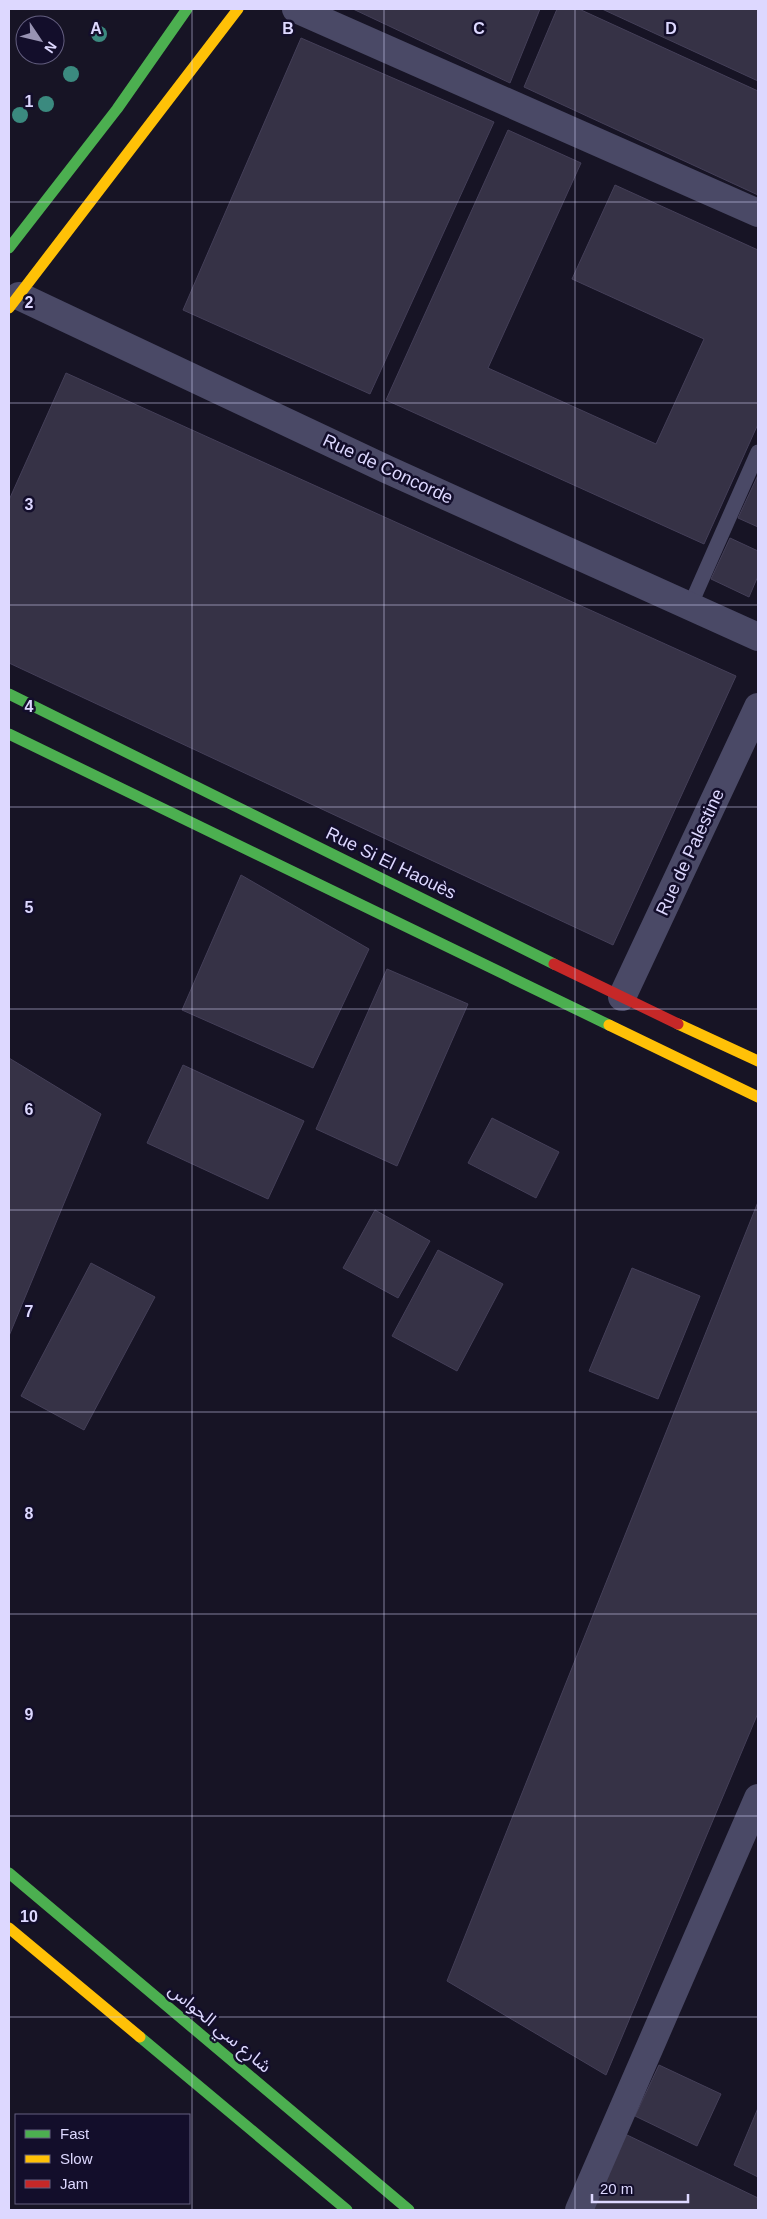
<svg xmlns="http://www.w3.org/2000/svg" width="767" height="2219" viewBox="0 0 767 2219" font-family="Arial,'Noto Sans Arabic',sans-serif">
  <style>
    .building { fill: #363246; stroke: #443f58 }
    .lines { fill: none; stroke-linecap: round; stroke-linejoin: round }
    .lane { stroke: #4a4966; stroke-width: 15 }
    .street { stroke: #4a4966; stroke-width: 28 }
    .fast { stroke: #4caf50; stroke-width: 11 }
    .slow { stroke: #ffc107; stroke-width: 11 }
    .jam { stroke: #c62828; stroke-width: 11 }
    .tree { fill: #3b8a7f }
    .grid { fill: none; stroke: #ddd8ff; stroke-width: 1; stroke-opacity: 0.55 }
    .labels { text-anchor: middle; stroke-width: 5; stroke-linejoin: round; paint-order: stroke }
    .street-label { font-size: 18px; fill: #ddd8ff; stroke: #130e2b }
    .grid-label { font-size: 16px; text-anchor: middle; font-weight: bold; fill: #ddd8ff; stroke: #130e2b; stroke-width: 5; stroke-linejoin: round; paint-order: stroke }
  </style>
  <rect width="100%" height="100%" fill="#171425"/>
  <path class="building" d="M353 9H540L510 83Z
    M557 9H579L758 91V195L524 87Z
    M602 9H758V81Z
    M301 38 494 122 370 394 183 310Z
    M508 130 581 163 488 368 656 444 704 339 572 279 615 185 758 250V424L704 544 386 400Z
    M66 373 736 676 613 945 9 663V500Z
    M758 475V527L738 518Z
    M730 538 758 551V576L749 597 711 579Z
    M241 875 369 949 313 1068 182 1010Z
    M387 969 468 1004 397 1166 316 1129Z
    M9 1058 101 1114 9 1336Z
    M183 1065 304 1121 268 1199 147 1143Z
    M492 1118 559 1152 536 1198 468 1163Z
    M758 1202V1713L606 2075 447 1981Z
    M375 1210 430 1241 398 1298 343 1268Z
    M438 1250 503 1284 457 1371 392 1336Z
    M91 1263 155 1297 84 1430 21 1396Z
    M632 1268 700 1296 658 1399 589 1371Z
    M659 2065 721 2094 697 2146 635 2116Z
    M758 2108V2177L734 2165Z
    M625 2134 758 2198V2210H588Z"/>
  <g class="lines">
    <path class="lane" d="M690 606 758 452"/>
    <path class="street" d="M296 9 758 213
      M19 296 386 469 758 637
      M622 997 758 707
      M579 2210 758 1798"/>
    <path class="fast" d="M9 248 117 109 187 9
      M9 694 554 964
      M9 734 609 1025
      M9 1873 409 2210
      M140 2037 347 2210"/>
    <path class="slow" d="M9 308 238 9
      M678 1024 758 1061
      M609 1025 758 1097
      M9 1928 140 2037"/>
    <path class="jam" d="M554 964 678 1024"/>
  </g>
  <g class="tree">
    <circle cx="99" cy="34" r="8"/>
    <circle cx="71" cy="74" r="8"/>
    <circle cx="46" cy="104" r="8"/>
    <circle cx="20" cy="115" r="8"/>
  </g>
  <path class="grid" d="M192 9V2210M384 9V2210M575 9V2210M9 202H758M9 403H758M9 605H758M9 807H758M9 1009H758M9 1210H758M9 1412H758M9 1614H758M9 1816H758M9 2017H758"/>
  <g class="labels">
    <g class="street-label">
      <text transform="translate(388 469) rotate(25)" y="6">Rue de Concorde</text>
      <text transform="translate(690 852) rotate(-65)" y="6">Rue de Palestine</text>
      <text transform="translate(391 863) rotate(26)" y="6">Rue Si El Haouès</text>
      <text transform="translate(220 2028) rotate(40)" y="6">شارع سي الحواس</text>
    </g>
  </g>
  <g class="grid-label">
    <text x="96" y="34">A</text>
    <text x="288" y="34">B</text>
    <text x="479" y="34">C</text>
    <text x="671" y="34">D</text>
    <text x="29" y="107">1</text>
    <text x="29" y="308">2</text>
    <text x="29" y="510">3</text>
    <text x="29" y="712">4</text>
    <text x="29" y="913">5</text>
    <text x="29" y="1115">6</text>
    <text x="29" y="1317">7</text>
    <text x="29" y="1519">8</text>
    <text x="29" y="1720">9</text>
    <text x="29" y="1922">10</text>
  </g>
  <rect width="767" height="2219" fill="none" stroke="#ddd8ff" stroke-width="20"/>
  <rect x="15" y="2114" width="175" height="90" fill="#130e2b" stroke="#645f80"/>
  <rect x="25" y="2130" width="25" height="8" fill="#4caf50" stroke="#645f80"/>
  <text x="60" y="2139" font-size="15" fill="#ddd8ff">Fast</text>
  <rect x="25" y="2155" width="25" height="8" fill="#ffc107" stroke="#645f80"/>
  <text x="60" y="2164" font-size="15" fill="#ddd8ff">Slow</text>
  <rect x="25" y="2180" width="25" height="8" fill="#c62828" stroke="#645f80"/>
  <text x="60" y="2189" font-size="15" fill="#ddd8ff">Jam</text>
  <g transform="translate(40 40) rotate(125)"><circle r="24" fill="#130e2b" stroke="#645f80"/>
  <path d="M0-4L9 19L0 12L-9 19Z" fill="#9893b3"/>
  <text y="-8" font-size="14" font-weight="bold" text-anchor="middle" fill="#ddd8ff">N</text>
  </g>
  <path d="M592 2194v8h96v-8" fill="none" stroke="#ddd8ff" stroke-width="2.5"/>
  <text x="600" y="2194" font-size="15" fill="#ddd8ff" stroke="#130e2b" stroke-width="4" paint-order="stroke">20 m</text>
</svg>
